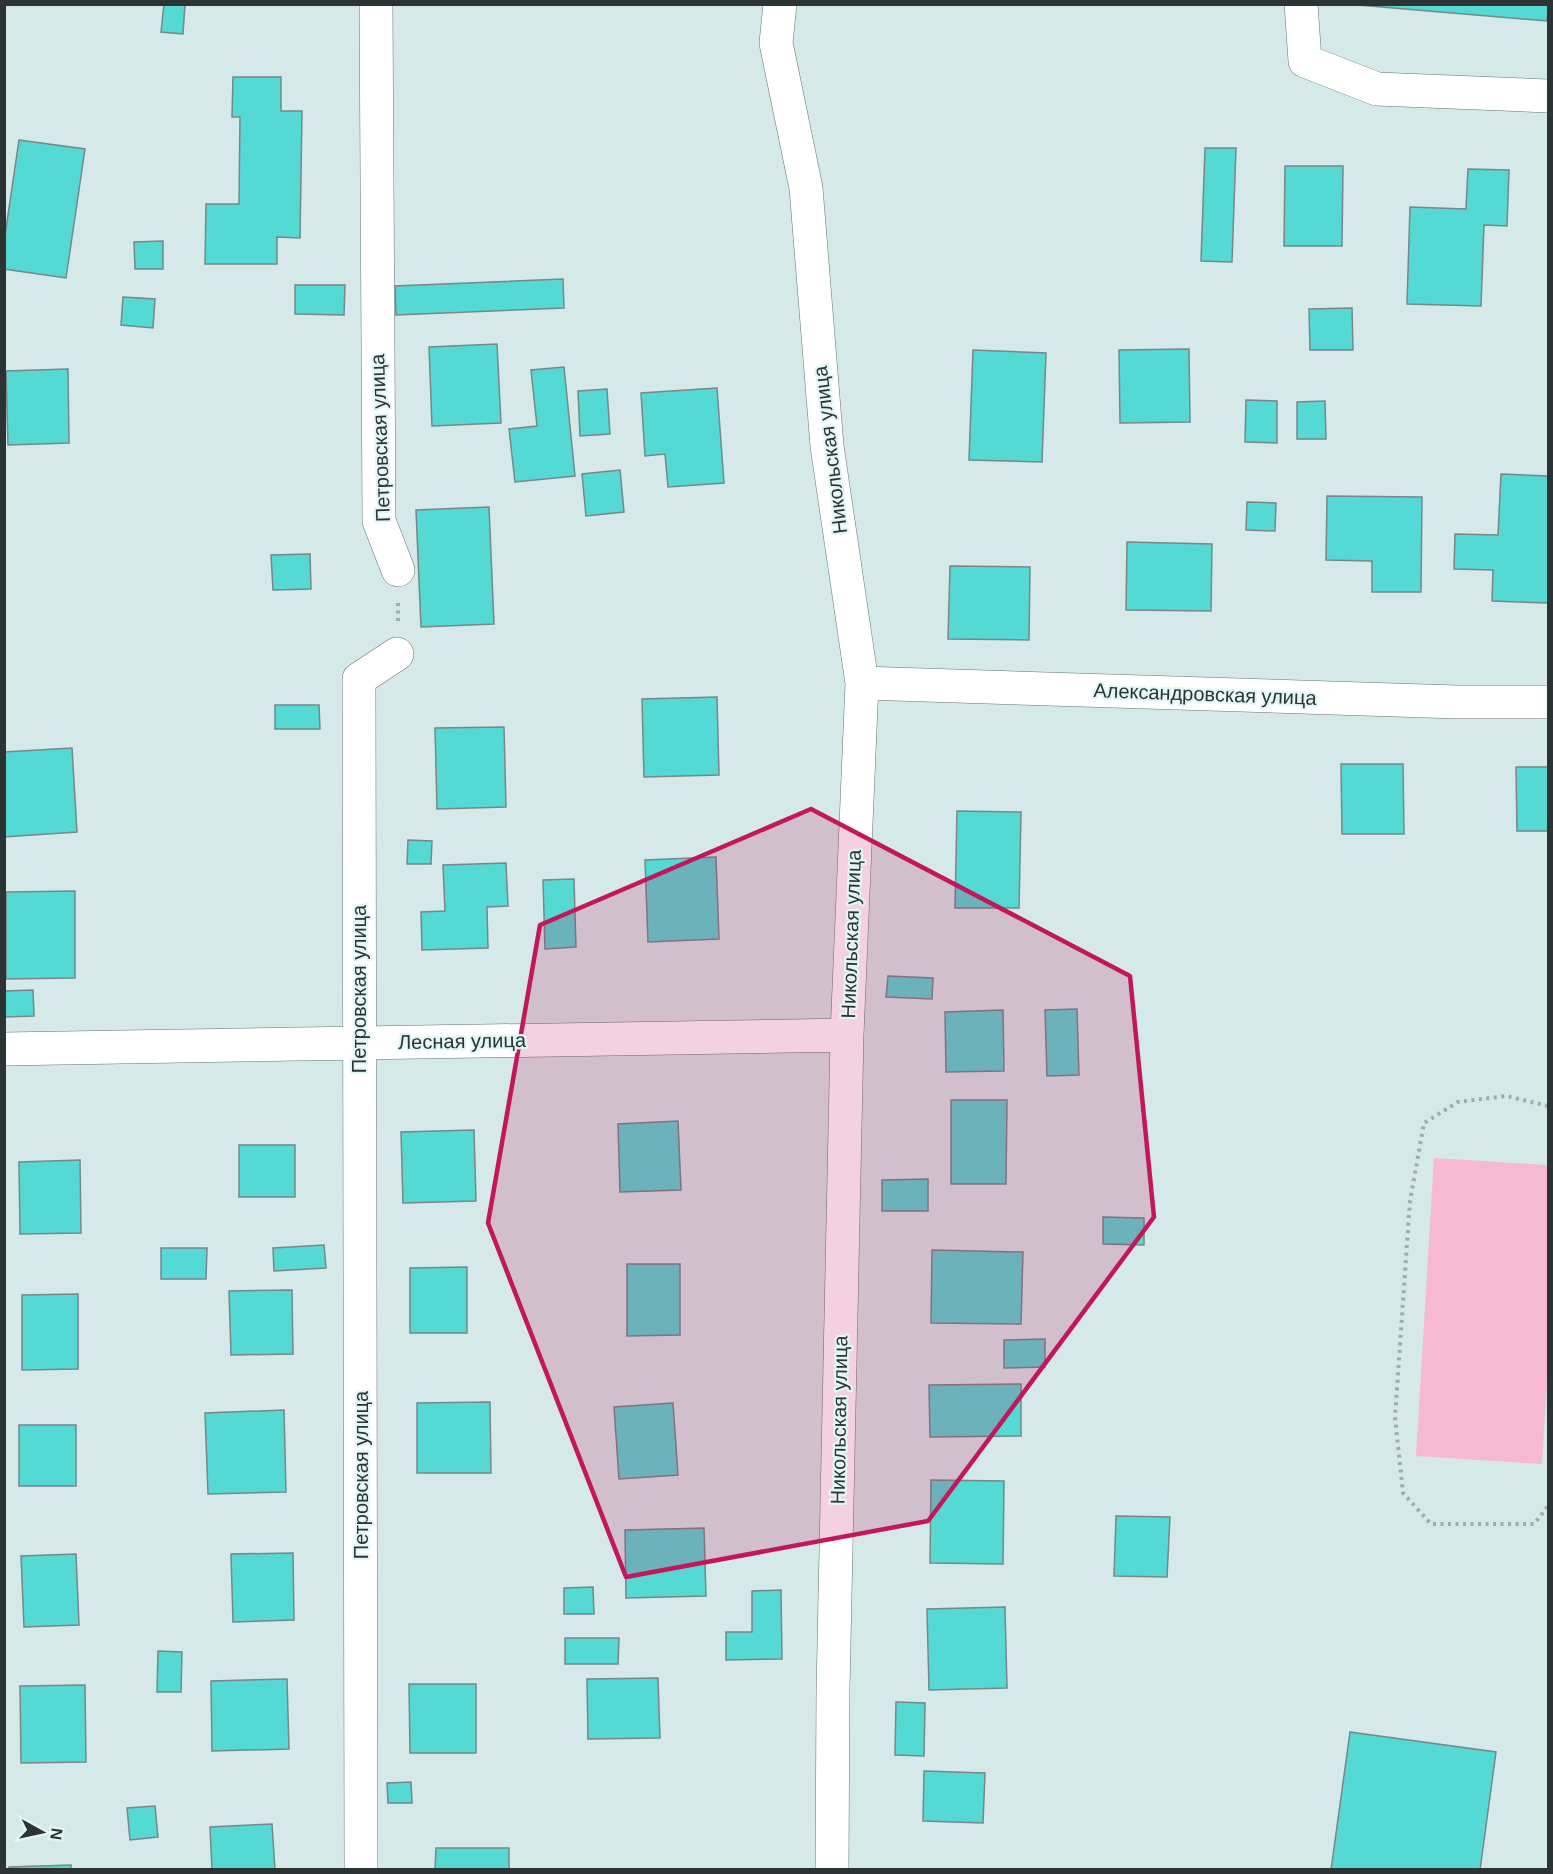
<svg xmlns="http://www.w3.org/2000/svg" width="1553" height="1874" viewBox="0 0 1553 1874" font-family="Helvetica,sans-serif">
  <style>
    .green { fill: #f7b9d2 }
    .building { fill: #55d9d5; stroke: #768887; stroke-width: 1.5 }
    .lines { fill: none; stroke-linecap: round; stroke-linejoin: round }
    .minor-casing { stroke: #637574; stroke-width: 34 }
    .path { stroke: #9dadad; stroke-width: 4; stroke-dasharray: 3 4.5; stroke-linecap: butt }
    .minor { stroke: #fff; stroke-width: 33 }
    .marked { fill: #c2185b; fill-opacity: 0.2; stroke: #c2185b; stroke-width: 4.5; stroke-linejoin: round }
    .labels { text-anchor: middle; stroke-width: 4.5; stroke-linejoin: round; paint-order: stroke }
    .street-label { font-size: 20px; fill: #2c3333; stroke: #e2f7f5 }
  </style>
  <rect width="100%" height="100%" fill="#d5e9e8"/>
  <path class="green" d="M1434 1158 1548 1165V1366L1542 1464 1416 1456Z"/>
  <path class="building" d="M164 4 185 5 183 34 161 32Z
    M1346 4H1548V9L1547 21Z
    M233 77H281V111H302L300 238 277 237V264H205L206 204H239L240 117H232Z
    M19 140 85 149 66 278 4 269V242Z
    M1205 148H1236L1232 262 1201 261Z
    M1285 166H1343L1342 246H1284Z
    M1468 169 1509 170 1507 226 1484 225 1481 306 1407 304 1410 207 1466 209Z
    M163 241V269H135L134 242Z
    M563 279 564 308 396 315 395 286Z
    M295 285H345L344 315 295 314Z
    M123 297 155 299 153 328 121 325Z
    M1352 308 1353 350H1310L1309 309Z
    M497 344 501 423 432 426 429 347Z
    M1189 349 1190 422 1120 423 1119 350Z
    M973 350 1046 353 1042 462 969 460Z
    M564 367 575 476 515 482 509 429 537 426 531 370Z
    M68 369 69 443 8 445 6 371Z
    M717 388 724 483 668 487 665 454 645 456 641 393Z
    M607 389 610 434 580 436 578 391Z
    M1246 400 1277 401V443L1245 442Z
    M1325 401 1326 439H1297V402Z
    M620 470 624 512 586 516 582 474Z
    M1501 474 1548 476V603L1492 601 1493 570 1454 569 1455 534 1498 535Z
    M1327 496 1422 497 1421 592H1372V561L1326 560Z
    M1247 502 1276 503 1275 531 1246 530Z
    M489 507 494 624 421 627 416 510Z
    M1127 542 1212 544 1211 611 1126 610Z
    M310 554 311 589 273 590 271 555Z
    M950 566 1030 567 1029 640 948 639Z
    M717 697 719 775 644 777 642 699Z
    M275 705H319L320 729H275Z
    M504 727 506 807 437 809 435 728Z
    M72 748 77 832 4 837V752Z
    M1341 764H1403L1404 834H1342Z
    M1516 767H1548V831H1517Z
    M957 811 1021 812 1019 908H955Z
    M408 840 432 841 431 864H407Z
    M716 857 719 939 648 942 645 860Z
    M506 863 508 906 487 907 488 948 422 950 421 912 445 911 443 865Z
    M574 879 576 947 545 949 543 880Z
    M75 891V978L6 979V892Z
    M888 976 933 978 932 999 886 997Z
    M33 990 34 1016 4 1017V991Z
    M1077 1009 1079 1075 1047 1076 1045 1010Z
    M1003 1010 1004 1071 946 1072 945 1012Z
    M951 1100H1007L1006 1184H951Z
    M678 1121 681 1190 620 1192 618 1124Z
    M474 1130 476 1201 403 1203 401 1132Z
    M239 1145H295V1197H239Z
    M80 1160 81 1233 20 1234 19 1162Z
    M928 1179V1211H882V1180Z
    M1103 1217 1144 1218V1245L1103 1244Z
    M324 1245 326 1268 274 1271 273 1248Z
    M161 1248H207L206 1279H161Z
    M932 1250 1023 1252 1021 1324 931 1323Z
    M627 1264H680V1335L627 1336Z
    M467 1267V1333H410V1268Z
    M292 1290 293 1354 231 1355 229 1291Z
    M78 1294V1369L22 1370V1295Z
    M1045 1339V1367L1004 1368V1340Z
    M1021 1384V1436L930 1437 929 1385Z
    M490 1402 491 1473H417V1403Z
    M673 1403 678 1475 619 1479 614 1407Z
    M284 1410 286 1492 208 1494 205 1413Z
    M19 1425H76V1486H19Z
    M931 1480 1004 1481 1003 1564 930 1563Z
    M1116 1516 1170 1517 1167 1577 1114 1576Z
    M704 1528 706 1596 626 1598 625 1530Z
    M293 1553 294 1620 233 1622 231 1554Z
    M76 1554 79 1625 24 1627 21 1556Z
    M593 1587 594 1614H564V1588Z
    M781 1590 782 1659 726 1660V1632H752V1591Z
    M1005 1607 1007 1688 929 1690 927 1609Z
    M565 1638H619L618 1664H565Z
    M158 1651 182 1652 181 1692H157Z
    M658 1678 660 1738 588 1739 587 1679Z
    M287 1679 289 1749 212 1751 211 1681Z
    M409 1684H476V1753H410Z
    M85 1685 86 1762 21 1763 20 1686Z
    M896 1702 925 1703 924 1756 895 1755Z
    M1350 1732 1496 1752 1480 1870H1331Z
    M924 1771 985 1773 983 1823 923 1821Z
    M411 1782 412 1803H388L387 1783Z
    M155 1806 158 1837 130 1840 127 1808Z
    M272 1824 275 1870H212L210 1827Z
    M436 1848H509V1870H435Z
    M71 1865V1870H9V1867Z"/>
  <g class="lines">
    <g class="minor-casing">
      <path id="minor" d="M376 4 379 521 398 570
        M780 4 776 43 806 188 827 446 862 683 847 1035 833 1690 832 1870
        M1301 4 1305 61 1377 89 1548 96
        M862 683 1457 702H1548
        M4 1049 847 1035
        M361 1870 359 679 397 654"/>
    </g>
    <path class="path" d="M398 621V601
      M1548 1106 1506 1096 1458 1102 1424 1123 1410 1201 1395 1417 1403 1493 1431 1524H1534L1548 1506"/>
    <use href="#minor" class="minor"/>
  </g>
  <path class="marked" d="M811 809 1130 976 1154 1217 928 1521 626 1577 488 1223 540 925Z"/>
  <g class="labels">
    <g class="street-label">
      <text transform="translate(380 438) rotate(-92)" y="7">Петровская улица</text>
      <text transform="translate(830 450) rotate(-97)" y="7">Никольская улица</text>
      <text transform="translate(1205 694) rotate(2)" y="7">Александровская улица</text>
      <text transform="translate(851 934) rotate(-88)" y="7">Никольская улица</text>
      <text transform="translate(359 989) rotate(-90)" y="7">Петровская улица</text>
      <text transform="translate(462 1041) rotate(-1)" y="7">Лесная улица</text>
      <text transform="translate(839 1420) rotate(-89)" y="7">Никольская улица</text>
      <text transform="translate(361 1475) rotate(-90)" y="7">Петровская улица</text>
    </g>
  </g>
  <rect width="1553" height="1874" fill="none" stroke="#2c3333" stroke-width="12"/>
  <g transform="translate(42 1832) rotate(98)" stroke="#e2f7f5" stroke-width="4.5" paint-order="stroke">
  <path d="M0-4.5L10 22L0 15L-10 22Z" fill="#2c3333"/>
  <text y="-9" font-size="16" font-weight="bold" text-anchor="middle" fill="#2c3333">N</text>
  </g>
</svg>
